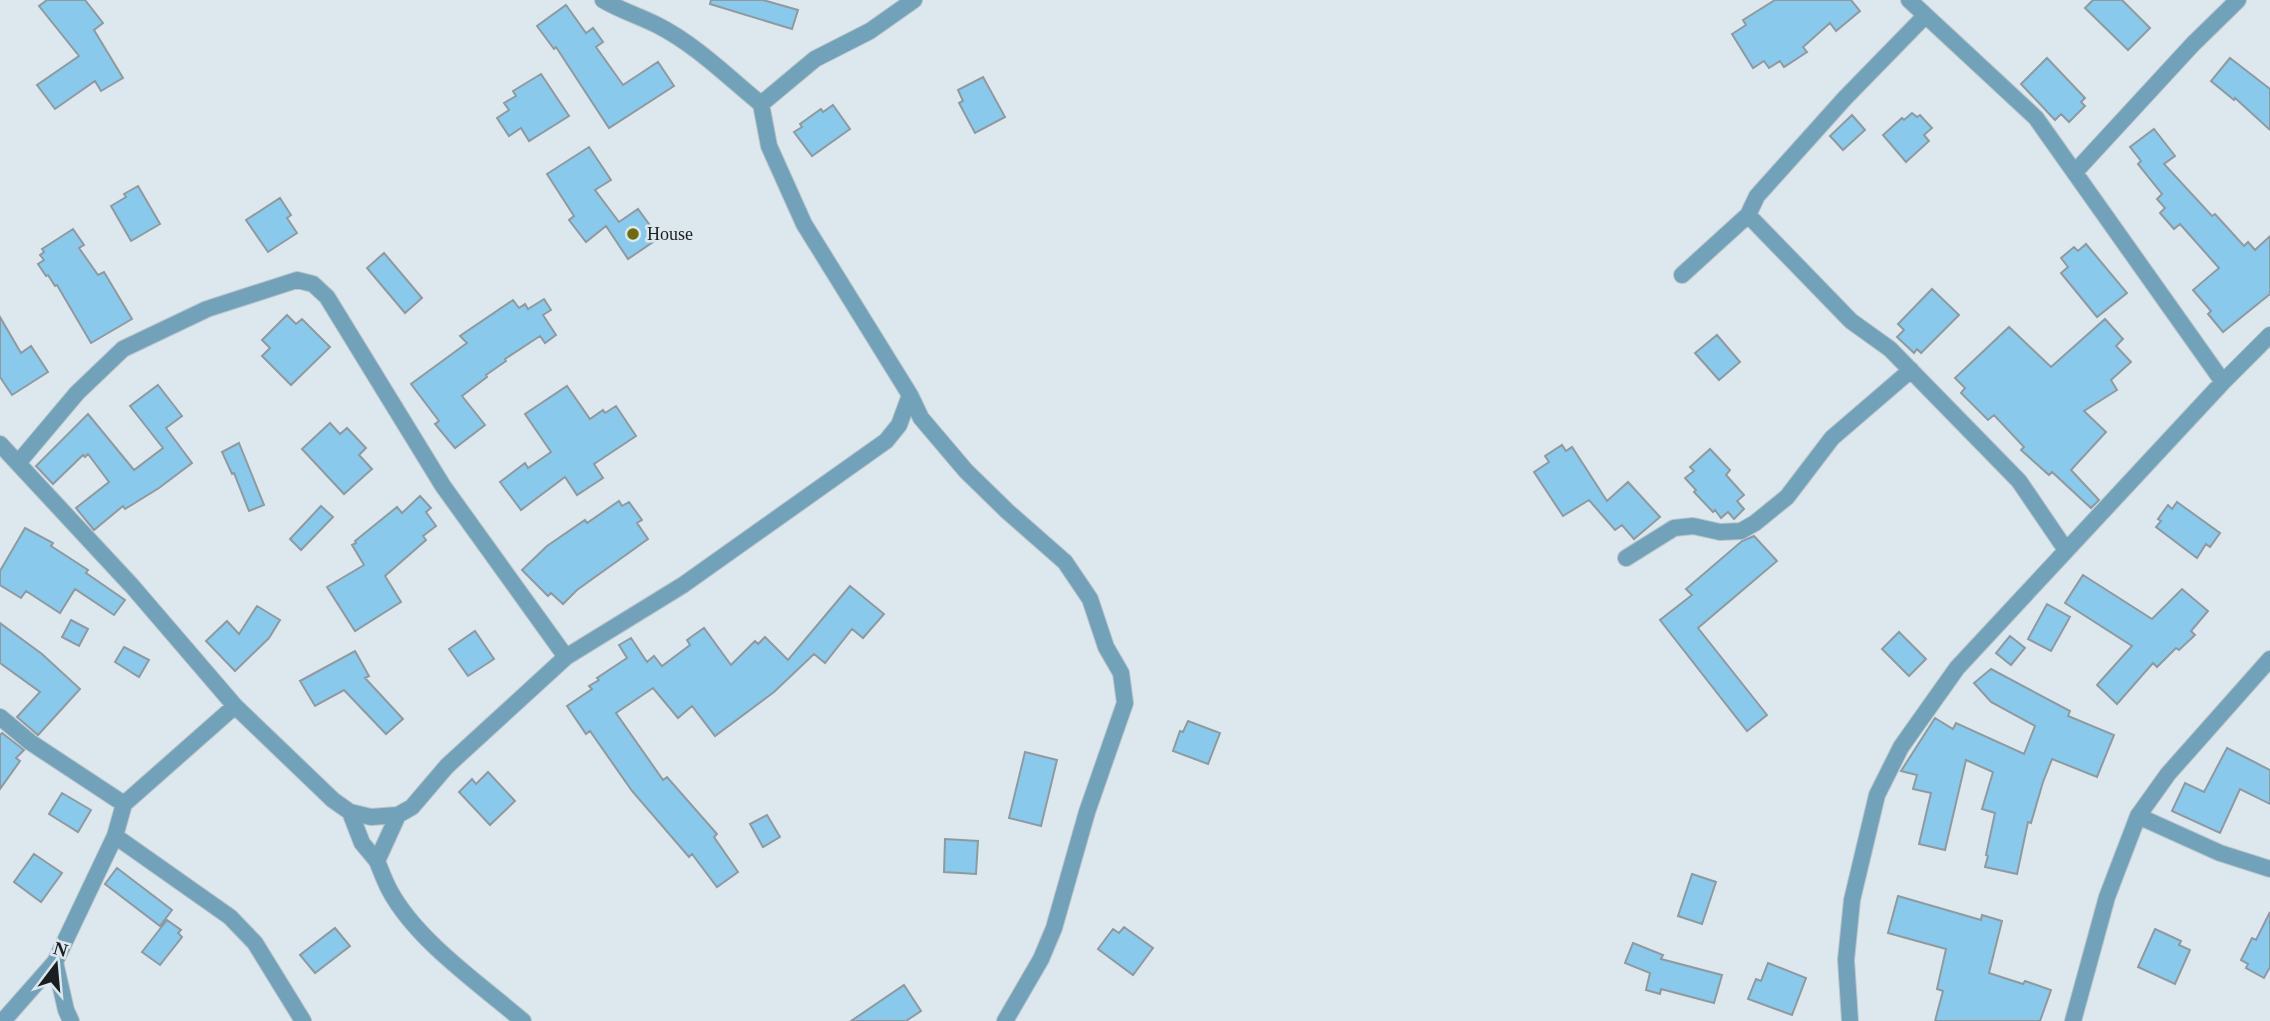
<svg xmlns="http://www.w3.org/2000/svg" width="2270" height="1021" viewBox="0 0 2270 1021" font-family="'Times New Roman',serif">
  <style>
    .building { fill: #89c9eb; stroke: #8f9aa0; stroke-width: 2 }
    .lines { fill: none; stroke-linecap: round; stroke-linejoin: round }
    .minor-casing { stroke: #b9c4c9; stroke-width: 18 }
    .minor { stroke: #72a1ba; stroke-width: 16 }
    .poi-dot { fill: #716b05; stroke: #dce8ee; stroke-width: 2.5 }
    .labels { text-anchor: middle; stroke-width: 5; stroke-linejoin: round; paint-order: stroke }
    .poi-label { font-size: 18px; fill: #1a1e21; stroke: #dce8ee; text-anchor: start }
  </style>
  <rect width="100%" height="100%" fill="#dce8ee"/>
  <path class="building" d="M47 0H85L103 23 94 30 123 78 101 91 95 81 55 109 37 85 79 56 39 6Z
    M711 0H763L798 10 792 29 710 4Z
    M1775 0H1851L1860 11 1836 31 1830 23 1803 47 1807 52 1784 67 1780 61 1769 68 1764 61 1753 68 1732 34 1746 25 1743 20Z
    M2093 0H2122L2150 28 2128 50 2085 8Z
    M566 5 586 33 593 28 603 42 596 47 623 85 658 62 674 86 609 128 556 47 554 49 537 26Z
    M2047 58 2085 98 2081 102 2085 106 2069 122 2061 114 2055 120 2021 84Z
    M2230 58 2270 89V130L2235 98 2234 100 2211 81Z
    M541 74 569 116 529 141 521 128 509 136 497 118 509 110 504 103 516 96 513 91Z
    M983 77 1005 117 975 133 959 103 963 101 958 90Z
    M833 105 850 129 812 156 794 132 802 127 800 124 821 109 823 112Z
    M1912 113 1917 117 1920 115 1932 128 1924 135 1929 141 1906 162 1883 135 1902 118 1904 120Z
    M1852 115 1865 130 1843 150 1830 136Z
    M2154 129 2175 156 2164 164 2212 216 2215 214 2244 246 2248 242 2255 250 2270 236V294L2223 332 2208 314 2211 311 2193 290 2219 268 2180 224 2174 229 2160 213 2165 208 2157 199 2162 194 2138 164 2141 161 2130 147Z
    M589 147 611 180 595 190 619 222 638 209 659 238 628 259 606 226 586 242 569 220 574 216 547 174Z
    M138 186 160 224 131 241 111 206 126 197 124 194Z
    M280 198 291 215 287 218 297 233 268 252 246 220Z
    M73 229 84 245 79 248 98 275 104 272 132 319 91 343 57 285 55 286 48 275 46 276 38 264 44 260 40 255 44 252 42 249Z
    M2086 244 2127 293 2097 317 2061 273 2068 267 2061 258 2074 247 2078 251Z
    M384 253 422 298 405 313 367 268Z
    M1932 289 1959 315 1921 353 1917 349 1914 353 1897 337 1904 330 1898 324Z
    M544 299 551 310 543 315 556 335 545 343 540 336 505 359 506 361 486 375 487 377 462 396 485 425 455 448 435 424 439 421 411 384 467 343 460 336 513 300 519 308 525 304 528 309Z
    M287 315 296 324 302 319 330 347 291 385 262 356 270 348 262 340Z
    M0 317 21 353 31 346 48 372 12 395 0 377Z
    M2105 319 2123 339 2116 346 2131 362 2111 380 2117 390 2084 411 2106 432 2071 470 2099 500 2091 508 2052 472 2049 475 2021 450 2024 447 1994 415 1988 420 1961 393 1965 388 1955 378 2009 327 2051 367Z
    M1717 335 1740 362 1719 380 1695 353Z
    M158 385 182 416 166 428 192 463 159 488 125 509 123 506 94 530 76 508 109 482 88 454 85 457 83 455 53 484 36 466 88 414 134 470 163 448 130 406Z
    M567 386 590 419 603 410 605 413 616 406 636 436 594 464 603 478 577 495 565 477 521 510 500 482 525 463 528 468 551 452 525 414Z
    M330 423 340 434 347 428 366 448 359 455 372 469 344 494 302 449Z
    M239 443 264 505 249 511 234 473 232 474 222 452Z
    M1562 445 1566 451 1572 447 1607 501 1628 482 1660 517 1634 539 1622 525 1615 530 1589 500 1563 516 1534 472 1549 462 1545 456Z
    M1710 449 1730 470 1726 475 1744 495 1737 501 1744 509 1734 519 1728 512 1721 518 1715 510 1713 512 1694 492 1696 490 1685 478 1694 471 1690 467Z
    M420 496 431 508 426 512 436 526 423 536 426 540 385 576 401 602 355 631 327 587 364 565 352 545 356 543 355 541 397 507 402 513Z
    M619 501 622 506 629 502 642 520 637 523 648 539 577 590 563 604 551 593 548 596 522 570 547 546 585 520 587 523Z
    M2177 502 2220 533 2210 547 2206 544 2197 558 2156 527 2161 521 2158 519 2168 505 2172 509Z
    M321 506 333 517 301 550 290 539Z
    M25 528 53 543 51 546 88 570 86 573 125 600 114 615 75 589 60 613 26 591 21 598 0 585V571Z
    M1754 536 1777 561 1698 628 1767 715 1747 731 1660 620 1692 595 1686 589 1742 541Z
    M2083 575 2152 619 2182 589 2208 611 2191 631 2195 635 2179 650 2176 648 2157 667 2153 663 2117 704 2097 685 2132 646 2065 603Z
    M850 586 884 614 863 638 852 629 825 663 814 654 774 692 715 736 692 706 678 718 653 688 616 713 663 780 667 777 717 834 714 837 738 872 717 887 692 854 689 857 632 791 590 731 586 734 567 706 592 689 589 686 599 680 597 678 627 658 619 645 631 638 647 662 654 656 662 666 690 645 687 640 704 628 731 665 755 641 758 644 765 637 788 660Z
    M2047 604 2070 617 2051 651 2028 639Z
    M257 606 280 620 269 638 235 671 206 641 227 621 239 634Z
    M71 620 88 629 79 646 62 637Z
    M0 623 42 654 80 689 38 735 17 717 40 692 0 663Z
    M475 631 494 659 468 676 449 649Z
    M1899 632 1926 659 1909 676 1882 649Z
    M2010 636 2025 648 2011 665 1996 653Z
    M124 647 149 660 139 677 115 662Z
    M355 651 369 676 365 678 403 719 386 734 344 690 315 706 300 681Z
    M1991 669 2070 711 2068 716 2114 735 2097 777 2052 759 2043 782 2031 823 2028 822 2017 874 1985 867 1988 856 1986 855 1995 813 1982 809 1993 772 1966 760 1945 850 1919 844 1931 793 1913 789 1917 775 1901 771 1935 718 1953 729 1956 723 2024 754 2035 726 1991 702 1974 683Z
    M1188 721 1220 733 1208 764 1173 751 1180 731 1183 732Z
    M2 733 24 750 16 758 20 761 0 789V735Z
    M2227 748 2270 770V804L2240 789 2220 833 2172 811 2185 783 2204 792Z
    M1025 752 1057 760 1041 826 1009 818Z
    M488 772 515 801 490 825 459 792 472 779 476 784Z
    M62 793 91 810 78 832 49 814Z
    M767 815 780 837 763 847 750 824Z
    M945 839 978 841 976 874 944 872Z
    M34 854 62 873 41 902 14 882Z
    M117 868 172 910 160 926 105 884Z
    M1692 874 1716 882 1702 924 1678 916Z
    M1898 896 1981 920 1982 915 2002 921 1989 973 2023 984 2025 981 2051 990 2040 1021H1935L1943 991 1937 989 1946 949 1888 933Z
    M2270 912V967L2264 978 2246 968 2248 964 2241 960 2252 938 2256 940Z
    M167 920 181 930 178 933 182 937 160 965 142 952Z
    M1124 927 1153 948 1133 975 1098 949 1113 929 1119 933Z
    M335 928 350 946 315 973 300 955Z
    M2155 929 2181 941 2179 945 2190 950 2175 984 2138 967Z
    M1633 943 1663 955 1661 959 1722 975 1714 1003 1661 989 1660 994 1646 990 1650 973 1625 963Z
    M1768 963 1806 978 1792 1015 1748 999 1756 979 1761 981Z
    M904 985 921 1011 906 1021H851Z"/>
  <g class="lines">
    <g class="minor-casing">
      <path id="minor" d="M603 0C620 10 639 16 657 25 695 44 728 77 761 104
        M1909 0 2036 118 2223 382
        M2075 172 2193 44 2238 0
        M1748 215 1851 321 1890 349 2019 481 2066 550
        M1682 275 1748 215 1757 196 1845 98 1925 16
        M910 395 921 418 966 471 1007 511 1065 562 1090 599 1106 647 1121 673 1125 703 1087 812 1054 928 1041 959 1005 1021
        M0 444 132 586 235 706
        M18 463 77 393 123 349 207 309 297 280 313 284 327 297 443 486 566 657
        M1626 558 1674 528 1693 526 1720 532 1741 531 1755 523 1787 497 1832 438 1911 370
        M0 717 30 742 124 804
        M350 812 362 843 377 861
        M398 815 377 861C381 871 385 882 390 891 417 941 481 985 523 1021
        M2138 816 2220 853 2270 869
        M115 836 230 917 255 943 303 1021
        M55 962 66 1010 71 1021
        M3 1021 55 962 115 836 124 804 235 706 333 800 350 812 371 817 398 815 412 807 447 766 566 657 683 585 886 441 899 425 910 395 804 224 769 146 761 104 815 59 870 31 914 0
        M1850 1021 1846 960 1852 900 1877 795 1901 747 1957 668 2223 382 2270 335
        M2073 1021 2107 897 2138 816 2168 774 2270 659"/>
    </g>
    <use href="#minor" class="minor"/>
  </g>
  <circle class="poi-dot" cx="633" cy="234" r="7"/>
  <g class="labels">
    <g class="poi-label">
      <text x="647" y="240">House</text>
    </g>
  </g>
  <g transform="translate(56 965) rotate(16)" stroke="#dce8ee" stroke-width="5" paint-order="stroke">
  <path d="M0-5L12 26L0 18L-12 26Z" fill="#1a1e21"/>
  <text y="-10" font-size="19" font-weight="bold" text-anchor="middle" fill="#1a1e21">N</text>
  </g>
</svg>
